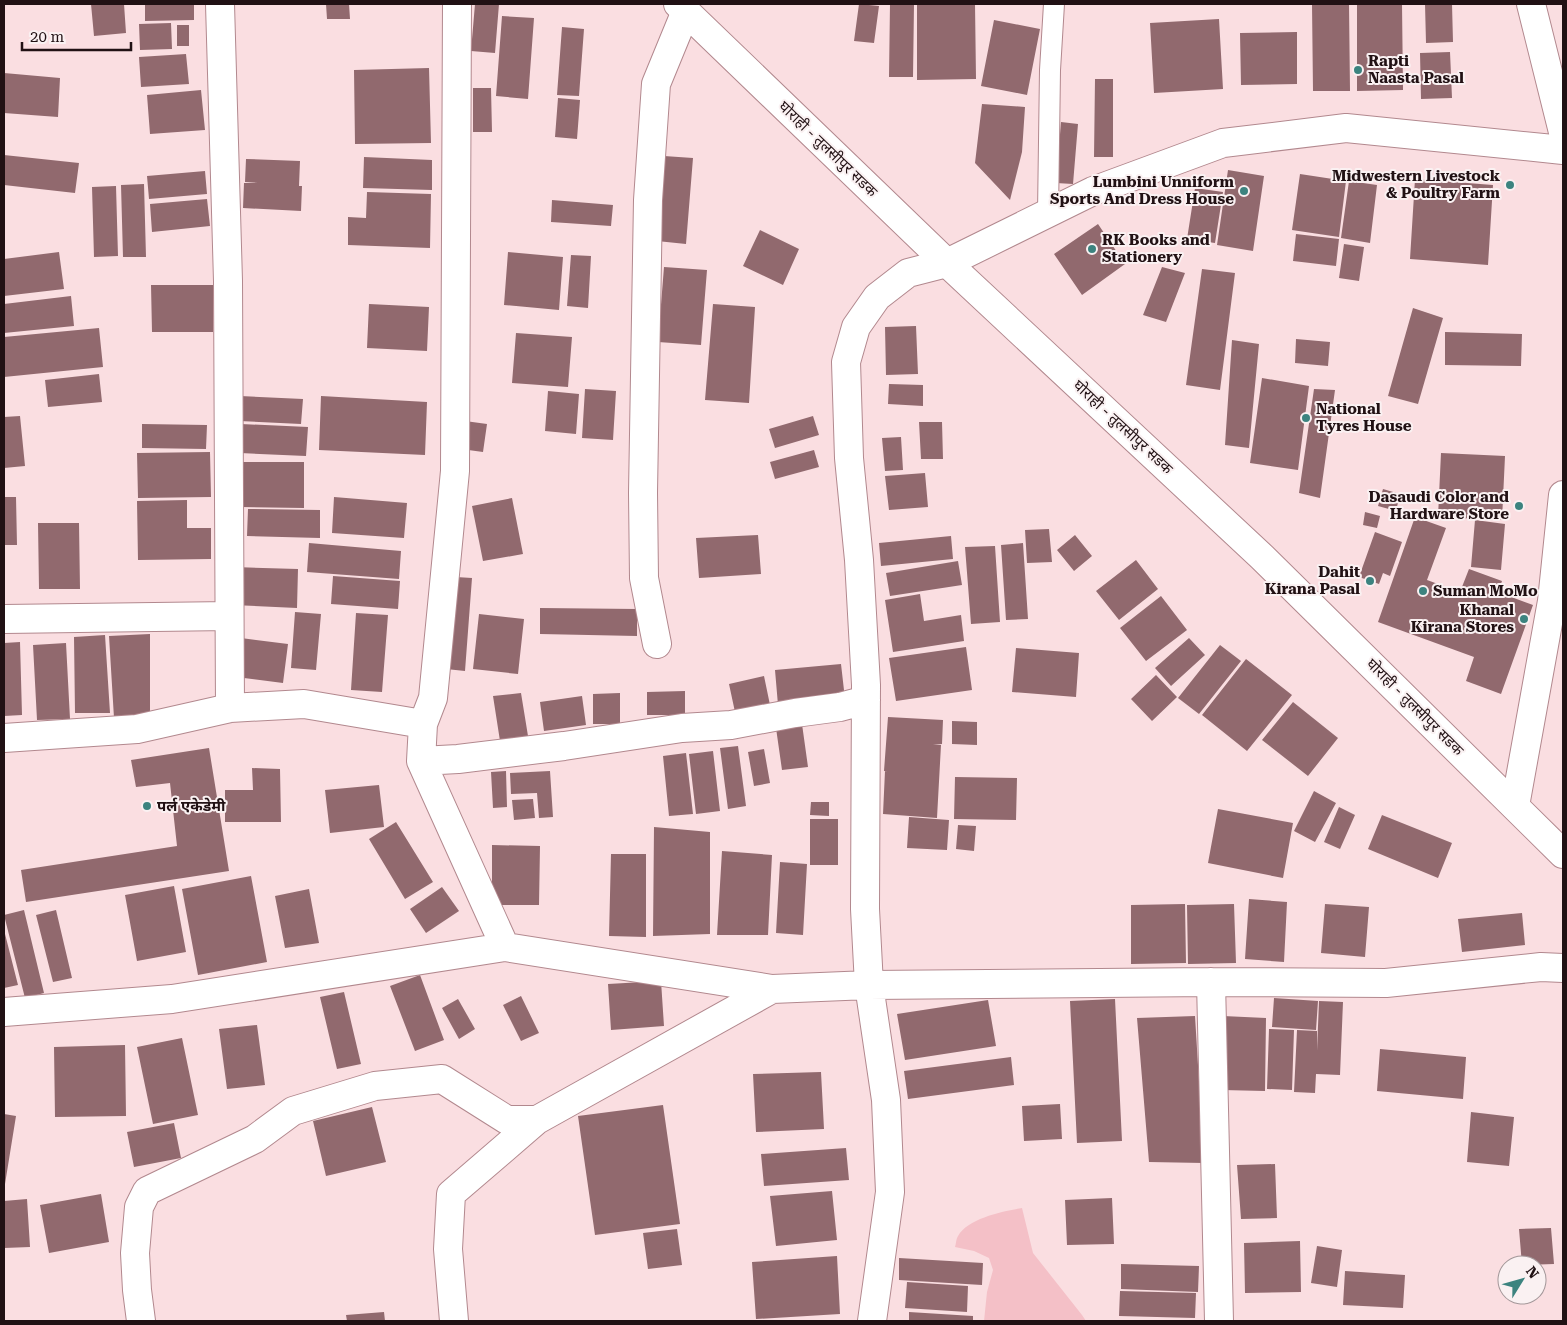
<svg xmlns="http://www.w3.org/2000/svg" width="1567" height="1325" viewBox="0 0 1567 1325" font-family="'Roboto Serif','Noto Sans Devanagari',serif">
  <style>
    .green { fill: #f4c0c7 }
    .building { fill: #91696e }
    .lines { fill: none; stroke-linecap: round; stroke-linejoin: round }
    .lane-casing { stroke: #b2888e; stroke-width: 22 }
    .street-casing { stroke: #b2888e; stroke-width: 30 }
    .primary-casing { stroke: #b2888e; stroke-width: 30 }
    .lane { stroke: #fff; stroke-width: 20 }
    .street { stroke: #fff; stroke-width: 28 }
    .primary { stroke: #fff; stroke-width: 28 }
    .poi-dot { fill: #3c837f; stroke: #faf1f2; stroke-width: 2 }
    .labels { text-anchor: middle; stroke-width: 4; stroke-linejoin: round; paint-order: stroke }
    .poi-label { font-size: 15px; font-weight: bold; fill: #211114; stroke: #faf1f2; text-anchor: start }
    .street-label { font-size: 15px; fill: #211114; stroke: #faf1f2 }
  </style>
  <rect width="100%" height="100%" fill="#fadee1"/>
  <path class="green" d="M1022 1208 1033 1253 1082 1315 1086 1321H984L987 1292 993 1270 989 1258 974 1251 955 1247C956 1244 956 1239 958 1236 968 1218 1004 1211 1022 1208Z"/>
  <path class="building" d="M91 4H124L126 33 94 36Z
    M145 4H194V20L145 21Z
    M326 4H349L350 19H327Z
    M475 4H499L495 53 471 51Z
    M859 4 879 6 874 43 854 41Z
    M890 4H914L913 77H889Z
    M917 4H975L976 79 917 80Z
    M1312 4H1349L1350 91H1313Z
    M1357 4H1402L1403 90 1357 91Z
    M1425 4H1452L1453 42 1426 43Z
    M502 16 534 18 528 99 496 96Z
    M1219 19 1223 89 1154 93 1150 23Z
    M994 20 1040 29 1027 95 981 86Z
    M171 23 172 49 140 50 139 24Z
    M177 25H189V46H177Z
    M562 27 584 29 579 96 557 95Z
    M1297 32V84L1241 85 1240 33Z
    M1450 52 1452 98 1421 99 1420 53Z
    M186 54 189 84 141 87 139 57Z
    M429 68 431 143 355 144 354 70Z
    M4 73 60 78 58 117 4 113Z
    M1095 79H1113V157H1094Z
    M473 88H491L492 132H473Z
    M201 90 205 130 150 134 147 95Z
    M558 98 580 100 577 139 555 137Z
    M982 104 1025 107 1022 152 1010 200 975 163Z
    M1061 122 1078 124 1073 184 1056 183Z
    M4 155 79 163 75 193 4 185Z
    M664 156 693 158 686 244 657 241Z
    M364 157 432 160V190L363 188Z
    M246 159 300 161 299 186H302L301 211 243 208 244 183H258L245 182Z
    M1228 170 1264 176 1253 251 1217 245Z
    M205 171 207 194 149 199 147 176Z
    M1300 174 1346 181 1339 237 1292 230Z
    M1415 179 1493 185 1488 265 1410 259Z
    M1349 181 1377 185 1370 243 1341 238Z
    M144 184 146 257H123L121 185Z
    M116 186 118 256 94 257 92 187Z
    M1195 188 1223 192 1215 243 1187 239Z
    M367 192 431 194 430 248 348 245V217L366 218Z
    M207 199 210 226 152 232 150 204Z
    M552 200 613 205 611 226 551 222Z
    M1098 224 1125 264 1082 295 1054 254Z
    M760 230 799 249 783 285 743 266Z
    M1296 234 1339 239 1336 266 1293 261Z
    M1344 244 1364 247 1359 281 1339 278Z
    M59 252 64 289 4 296V259Z
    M508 252 563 257 559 310 504 305Z
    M571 255 591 256 588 308 567 306Z
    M664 267 707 270 701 345 658 342Z
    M1162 267 1185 273 1166 322 1143 315Z
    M1202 269 1235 273 1220 390 1186 385Z
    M151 285H213V332H152Z
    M71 296 74 326 4 333V304Z
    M369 304 429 307 427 351 367 348Z
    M713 304 755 307 749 403 705 400Z
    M1413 308 1443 318 1418 404 1388 396Z
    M916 326 918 374 886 375 885 327Z
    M99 328 103 367 4 377V337Z
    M1445 332 1522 334 1521 366 1445 365Z
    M516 333 572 337 568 387 512 383Z
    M1296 339 1330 342 1328 366 1295 363Z
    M1232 340 1259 344 1249 448 1225 445Z
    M99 374 102 402 48 407 45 380Z
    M1262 378 1309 386 1298 470 1250 463Z
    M889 384 923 385V406L888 404Z
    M585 389 616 391 613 440 582 438Z
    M1314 389 1335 390 1320 498 1299 493Z
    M548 391 579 394 576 434 545 431Z
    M240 396 303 399 301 424 239 421Z
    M321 396 427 402 425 455 319 450Z
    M20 416 25 466 4 468V417Z
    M813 416 819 435 775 448 769 429Z
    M465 421 487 424 483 452 461 449Z
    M919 422H942L943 459H921Z
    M142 424 207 425 206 449 142 448Z
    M241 424 308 427 306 456 240 453Z
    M901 437 903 470 885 471 882 438Z
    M814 450 819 467 775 479 770 462Z
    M210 452 211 497 138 498 137 453Z
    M1441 453 1505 456 1502 520 1438 517Z
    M241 462H304V508L241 507Z
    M925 473 928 507 889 510 885 476Z
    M1383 489 1400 494 1396 511 1378 506Z
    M4 497H16L17 545H4Z
    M334 497 407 503 404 538 332 533Z
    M512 498 523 554 483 561 472 506Z
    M187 500V528H211V559L138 560 137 501Z
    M248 509 320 510V538L247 536Z
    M1365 512 1380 516 1377 528 1363 525Z
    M1415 517 1446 528 1427 580 1460 592 1469 569 1502 581 1498 592 1533 605 1501 694 1466 681 1474 657 1378 622Z
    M1475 520 1505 524 1501 570 1471 567Z
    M38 523H79L80 589H39Z
    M1049 529 1052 562 1027 563 1025 530Z
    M1375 532 1402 542 1390 576 1383 573 1379 584 1359 577Z
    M758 535 761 574 699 578 696 538Z
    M1075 535 1092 556 1074 571 1057 550Z
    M951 536 953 559 881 566 879 543Z
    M309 543 401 551 399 579 307 572Z
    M1023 543 1028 619 1006 620 1001 545Z
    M995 546 1000 622 971 624 965 547Z
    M1136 560 1158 589 1119 620 1096 591Z
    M958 561 962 585 890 596 886 573Z
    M234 567 298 569 297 608 233 605Z
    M333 576 400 581 398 609 331 604Z
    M456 577 472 578 465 671 446 669Z
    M920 594 924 621 961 615 964 641 893 652 885 600Z
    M1161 596 1187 630 1146 661 1120 628Z
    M540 608 637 609V636L540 634Z
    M295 612 321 614 316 670 291 668Z
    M356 613 388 615 382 692 351 690Z
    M479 614 524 619 518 674 473 669Z
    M150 634V715L114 718 109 636Z
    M105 635 110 713H75L74 637Z
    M241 638 288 644 283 683 236 677Z
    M1189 638 1205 655 1171 686 1155 668Z
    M20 642 22 715 4 716V643Z
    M66 643 70 719 37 720 33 645Z
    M1220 645 1241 661 1199 714 1178 698Z
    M966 647 972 690 896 701 889 658Z
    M1016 648 1079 653 1076 697 1012 692Z
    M1246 659 1292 695 1247 751 1202 715Z
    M841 664 845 699 778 705 775 670Z
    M1156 675 1177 697 1152 721 1131 699Z
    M764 676 770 705 735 712 729 684Z
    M685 691V715H647V692Z
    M521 693 528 736 500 741 493 696Z
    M620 693V724H593V694Z
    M582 696 586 725 544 731 540 702Z
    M1293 702 1338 738 1308 776 1262 740Z
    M888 717 943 720 942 744 933 745H941L937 818 883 814 885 771 899 772 884 771Z
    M952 721 977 722V745L952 744Z
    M802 724 808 767 782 770 776 728Z
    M738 746 746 806 728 809 720 748Z
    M209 748 229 871 26 902 21 870 177 846 170 783 136 787 131 760Z
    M764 749 770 783 754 786 748 752Z
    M713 751 720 811 696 814 689 754Z
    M686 753 693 814 669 816 663 756Z
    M252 768 280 769 281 822H225V790H253Z
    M506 771 507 807 493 808 491 772Z
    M550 771 553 817 539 818 537 793 511 794 510 773Z
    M955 777 1017 778 1016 820 954 819Z
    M379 785 384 827 330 833 325 790Z
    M1314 791 1336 803 1315 842 1294 831Z
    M533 799 535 818 514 820 512 800Z
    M811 802H829V816L810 815Z
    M1339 807 1355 815 1340 849 1324 842Z
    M1218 809 1293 823 1283 878 1208 863Z
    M1382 815 1452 843 1438 878 1368 849Z
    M909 817 949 820 947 850 907 848Z
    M810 819H838V865H810Z
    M396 822 433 882 405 899 369 839Z
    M958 825 976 826 974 851 956 849Z
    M654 827 710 832V934L653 936Z
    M492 845 540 846 539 905H492Z
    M722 851 772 855 768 935H717Z
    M611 854H646V937L609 936Z
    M780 862 807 864 803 935 776 933Z
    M251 876 267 962 198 975 182 889Z
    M174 886 186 952 137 961 125 895Z
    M442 887 459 911 426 933 410 909Z
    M309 889 319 943 285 948 275 896Z
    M1249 899 1287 902 1284 962 1245 959Z
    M1185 904 1186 963 1131 964V905Z
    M1234 904 1236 963 1188 964 1187 905Z
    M1325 904 1369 907 1365 957 1321 953Z
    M24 910 44 993 25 998 4 915Z
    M56 910 72 978 53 982 36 915Z
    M1522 913 1525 945 1462 952 1458 919Z
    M4 930 18 985 4 988Z
    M420 975 444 1040 415 1051 390 986Z
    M661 981 664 1026 611 1030 608 984Z
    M344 992 361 1064 337 1069 320 997Z
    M521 996 539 1033 521 1041 503 1005Z
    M1274 998 1318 1001 1316 1030 1272 1027Z
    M458 999 475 1029 459 1039 442 1008Z
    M1115 999 1122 1141 1077 1143 1070 1001Z
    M988 1000 996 1046 905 1060 897 1014Z
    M1319 1001 1343 1002 1340 1075 1316 1074 1315 1093 1294 1092 1297 1030 1317 1031V1051Z
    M1195 1016 1204 1163 1149 1162 1137 1018Z
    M1223 1016 1266 1018 1265 1091 1222 1090Z
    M257 1025 265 1085 227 1089 219 1029Z
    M1269 1029 1294 1030 1292 1090 1267 1089Z
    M182 1038 198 1115 153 1124 137 1047Z
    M125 1045 126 1116 55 1117 54 1047Z
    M1380 1049 1466 1057 1463 1099 1377 1091Z
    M1011 1057 1014 1085 908 1099 904 1071Z
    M821 1072 824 1129 756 1132 753 1074Z
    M1060 1104 1062 1139 1024 1141 1022 1106Z
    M663 1105 680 1224 595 1235 578 1116Z
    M372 1107 386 1162 326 1176 313 1121Z
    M1471 1112 1514 1117 1509 1166 1467 1162Z
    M4 1114 16 1116 5 1184H4Z
    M174 1123 181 1158 134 1167 127 1132Z
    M846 1148 849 1180 764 1186 761 1154Z
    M1275 1164 1277 1218 1241 1219 1237 1165Z
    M832 1191 837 1240 776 1246 770 1196Z
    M101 1194 109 1242 49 1253 40 1205Z
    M1112 1198 1114 1244 1067 1245 1065 1200Z
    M27 1199 30 1247 4 1248V1201Z
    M1551 1228 1554 1264 1522 1265 1519 1229Z
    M677 1229 682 1265 648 1269 643 1233Z
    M1300 1241 1301 1292 1245 1293 1244 1243Z
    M1317 1246 1342 1250 1337 1287 1311 1283Z
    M837 1256 840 1314 756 1319 752 1262Z
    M899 1258 983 1263 982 1285 899 1280Z
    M1121 1264 1199 1266 1198 1292 1121 1289Z
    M1345 1271 1405 1275 1403 1308 1343 1305Z
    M907 1282 968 1286 967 1312 905 1308Z
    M1120 1291 1196 1293 1195 1318 1119 1316Z
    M384 1312 385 1321H347L346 1315Z
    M909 1312 973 1316V1321H909Z"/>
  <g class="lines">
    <g class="lane-casing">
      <path id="lane" d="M1048 213 1050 70 1054 4"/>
    </g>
    <g class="street-casing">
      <path id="street" d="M220 4 228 281 230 708
        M457 4 455 471 433 698 423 724 421 761 505 947
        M1531 4 1563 132
        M4 619 229 616
        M657 644 644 578 643 493 648 200 656 84 686 11
        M4 738 137 729 230 708 304 704 423 724
        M421 761 458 759 564 746 682 728 731 725 795 713 840 707 866 700
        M1515 806 1552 601 1563 495
        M1211 982 1219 1321
        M4 1012 172 999 505 947 772 989 869 985 1211 982 1386 983 1541 967 1563 968
        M141 1321 137 1290 135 1253 139 1207 147 1191 255 1139 293 1111 375 1086 442 1079 507 1120H537
        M454 1321 448 1249 451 1194 537 1120 772 989
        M872 1321 890 1192 886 1100 869 985 865 909 866 685 859 560 849 458 846 362 856 327 877 297 908 273 947 263 1093 191 1223 143 1346 128 1563 150"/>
    </g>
    <g class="primary-casing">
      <path id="primary" d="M678 4 947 263 1262 557 1563 854"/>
    </g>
    <use href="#lane" class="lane"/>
    <use href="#street" class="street"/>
    <use href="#primary" class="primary"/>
  </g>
  <g class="poi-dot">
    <circle cx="1358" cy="70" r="5"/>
    <circle cx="1510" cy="185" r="5"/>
    <circle cx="1244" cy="191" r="5"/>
    <circle cx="1092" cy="249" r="5"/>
    <circle cx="1306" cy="418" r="5"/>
    <circle cx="1519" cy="506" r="5"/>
    <circle cx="1370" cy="581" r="5"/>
    <circle cx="1423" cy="591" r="5"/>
    <circle cx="1524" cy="619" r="5"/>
    <circle cx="147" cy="806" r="5"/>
  </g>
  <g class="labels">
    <g class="poi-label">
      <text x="1368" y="66">Rapti<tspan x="1368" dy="17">Naasta Pasal</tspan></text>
      <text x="1500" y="181" text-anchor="end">Midwestern Livestock<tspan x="1500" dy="17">&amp; Poultry Farm</tspan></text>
      <text x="1234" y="187" text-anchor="end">Lumbini Unniform<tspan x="1234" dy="17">Sports And Dress House</tspan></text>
      <text x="1102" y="245">RK Books and<tspan x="1102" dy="17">Stationery</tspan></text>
      <text x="1316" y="414">National<tspan x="1316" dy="17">Tyres House</tspan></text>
      <text x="1509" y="502" text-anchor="end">Dasaudi Color and<tspan x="1509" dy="17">Hardware Store</tspan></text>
      <text x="1360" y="577" text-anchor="end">Dahit<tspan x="1360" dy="17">Kirana Pasal</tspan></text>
      <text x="1433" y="596">Suman MoMo</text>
      <text x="1514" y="615" text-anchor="end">Khanal<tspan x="1514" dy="17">Kirana Stores</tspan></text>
      <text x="157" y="811">पर्ल एकेडेमी</text>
    </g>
    <g class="street-label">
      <text transform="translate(828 149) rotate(44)" y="5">घोराही - तुलसीपुर सडक</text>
      <text transform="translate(1123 427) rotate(43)" y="5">घोराही - तुलसीपुर सडक</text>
      <text transform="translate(1415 707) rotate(45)" y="5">घोराही - तुलसीपुर सडक</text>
    </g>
  </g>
  <rect width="1567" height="1325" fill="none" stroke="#211114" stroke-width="10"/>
  <g transform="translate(1522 1280) rotate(53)"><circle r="24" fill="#faf1f2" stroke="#a39799"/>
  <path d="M0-4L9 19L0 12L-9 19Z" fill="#3c837f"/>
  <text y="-8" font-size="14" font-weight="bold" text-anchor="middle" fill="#211114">N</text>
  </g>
  <path d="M22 42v8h109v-8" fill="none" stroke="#211114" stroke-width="2.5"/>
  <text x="30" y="42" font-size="15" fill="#211114" stroke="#faf1f2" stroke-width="4" paint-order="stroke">20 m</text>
</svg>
